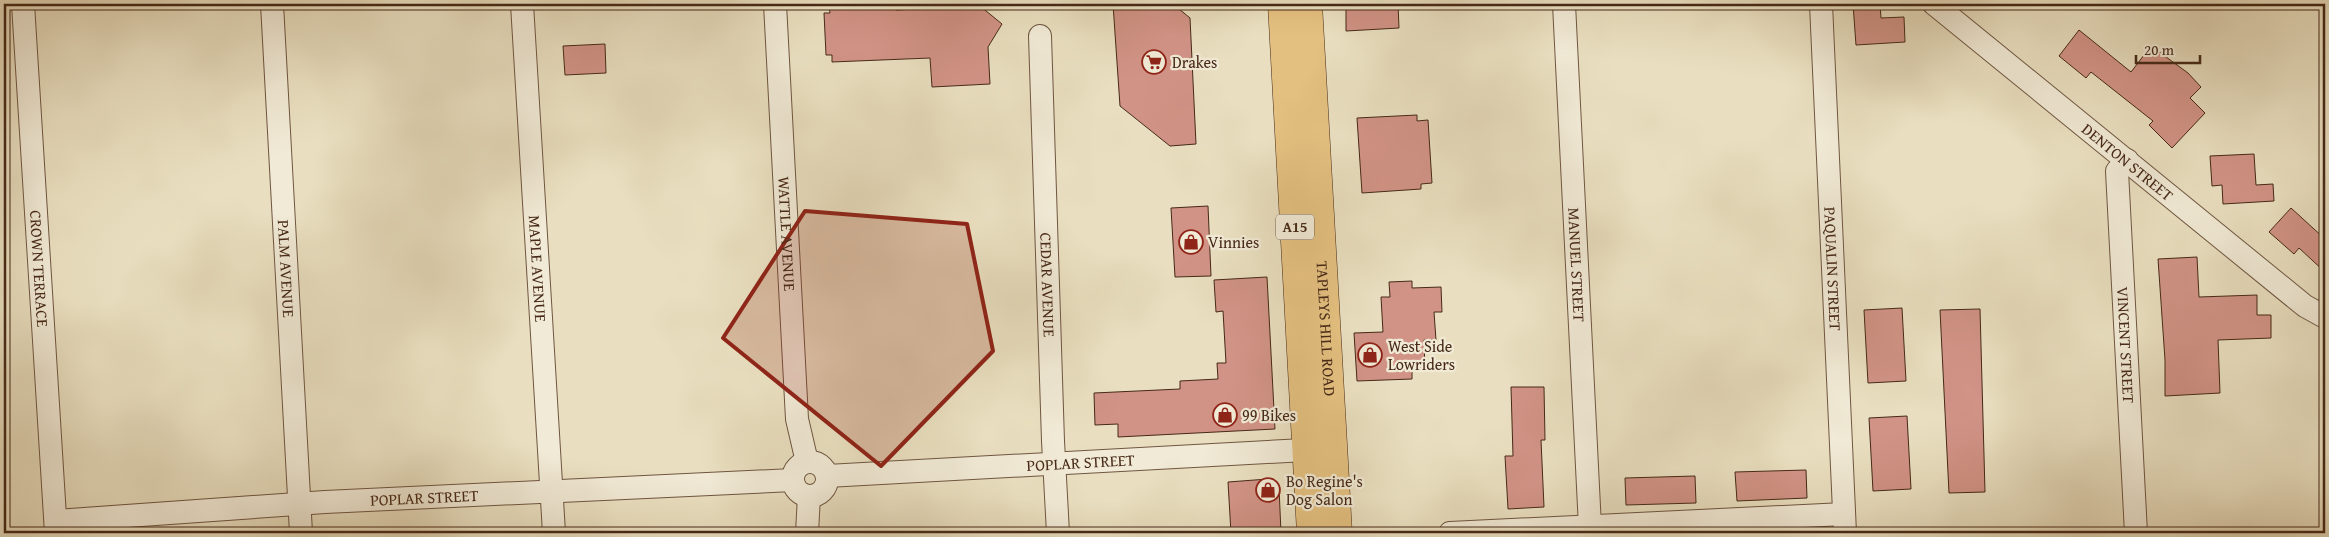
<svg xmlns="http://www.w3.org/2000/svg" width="2329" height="537" viewBox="0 0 2329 537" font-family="'Gentium Book Plus',serif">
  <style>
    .building { fill: #d19386; stroke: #462917 }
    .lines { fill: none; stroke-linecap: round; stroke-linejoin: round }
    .street-casing { stroke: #6f5641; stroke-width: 24 }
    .primary-casing { stroke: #462917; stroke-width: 29 }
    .street { stroke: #f1ead6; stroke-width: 22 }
    .primary { stroke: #e4c080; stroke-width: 28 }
    .marked { fill: #8f2418; fill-opacity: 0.2; stroke: #8f2418; stroke-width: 4; stroke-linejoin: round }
    .labels { text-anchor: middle; stroke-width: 4.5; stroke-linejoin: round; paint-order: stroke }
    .shield { fill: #f1ead6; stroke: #796350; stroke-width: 1 }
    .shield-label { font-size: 15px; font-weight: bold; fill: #462917 }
    .poi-label { font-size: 16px; fill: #462917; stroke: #f1ead6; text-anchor: start }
    .street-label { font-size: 16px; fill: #462917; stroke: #f1ead6 }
  </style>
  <rect width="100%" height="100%" fill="#e9dfc0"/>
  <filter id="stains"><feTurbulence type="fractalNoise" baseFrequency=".004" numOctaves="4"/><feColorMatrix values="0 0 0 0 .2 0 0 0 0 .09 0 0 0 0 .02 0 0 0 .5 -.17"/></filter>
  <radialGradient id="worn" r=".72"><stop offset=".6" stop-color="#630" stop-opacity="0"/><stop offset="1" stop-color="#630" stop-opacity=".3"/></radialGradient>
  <path class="building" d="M896 4V10L980 6 1002 24 988 47 990 84 932 87 930 58 832 62V55H826L824 13H830L829 5Z
    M1113 4H1173L1190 18 1196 144 1170 146 1120 106Z
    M1351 4H1398L1399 28 1346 31V9H1352Z
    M1853 4H1880L1881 18 1904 17 1905 42 1856 45Z
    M2079 30 2131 72 2151 46 2188 73 2201 87 2190 98 2205 113 2172 148 2149 125 2153 121 2091 72 2086 78 2059 56Z
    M605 44 606 73 565 75 563 46Z
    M1417 115V121L1428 120 1432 183 1421 184V189L1362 193 1357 118Z
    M2254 154 2256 185 2273 184 2274 201 2223 204 2222 185 2212 186 2210 156Z
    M1208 206 1211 276 1175 277 1171 208Z
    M2291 208 2325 239V272L2299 248 2294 254 2269 232Z
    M2197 257 2199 297 2257 295V315H2271V338L2218 340 2220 393 2165 396V360L2158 259Z
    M1267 277 1275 429 1118 437V424L1095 425 1094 393 1180 389V381L1218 379 1217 363H1226L1223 311 1216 312 1214 280Z
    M1412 281V288L1441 287 1442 312H1434L1436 340H1424L1425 370H1412V379L1357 381 1354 333 1383 332 1381 297H1390L1389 282Z
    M1902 308 1906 381 1868 383 1864 310Z
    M1980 309 1985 492 1949 493 1940 310Z
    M1511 387H1544L1545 440H1541L1544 507 1508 509 1505 456H1513Z
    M1907 416 1911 489 1873 491 1869 418Z
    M1806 470 1807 498 1737 501 1735 472Z
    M1695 476 1696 503 1626 505 1625 478Z
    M1268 479 1279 487 1281 533H1231L1228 482Z"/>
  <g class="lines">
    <g class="street-casing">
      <g id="street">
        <path id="s1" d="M23 4 56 533"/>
        <path id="s2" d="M272 4 301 533"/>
        <path id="s3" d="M522 4 554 533"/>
        <path id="s4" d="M775 4 797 419 807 462"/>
        <path id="s5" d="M1564 4 1590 527"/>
        <path id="s6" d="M1821 4 1845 533"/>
        <path id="s7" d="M1934 4 2305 306 2325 317"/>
        <path id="s8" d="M1040 36 1053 441 1058 533"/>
        <path id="s9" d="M2127 160 2117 171 2136 533"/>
        <circle cx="810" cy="479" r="17"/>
        <path id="s10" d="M827 476 1323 449"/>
        <path id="s11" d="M56 521 325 502 793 480"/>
        <path d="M807 533 809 496"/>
        <path d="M1450 533 1844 514"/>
      </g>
    </g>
    <g class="primary-casing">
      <g id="primary">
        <path d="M1282 4 1311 533"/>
        <path id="s12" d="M1308 4 1338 533"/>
      </g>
    </g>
    <use href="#street" class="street"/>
    <use href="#primary" class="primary"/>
  </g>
  <path class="marked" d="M805 211 967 224 993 351 881 466 723 338Z"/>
  <defs>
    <g id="supermarket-ring" transform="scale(1.25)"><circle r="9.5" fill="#f1ead6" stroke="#8f2418" stroke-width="1.5"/><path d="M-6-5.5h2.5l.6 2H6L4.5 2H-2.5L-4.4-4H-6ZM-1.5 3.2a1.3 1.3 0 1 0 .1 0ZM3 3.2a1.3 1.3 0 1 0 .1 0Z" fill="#8f2418"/></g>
    <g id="shop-ring" transform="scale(1.25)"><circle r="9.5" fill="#f1ead6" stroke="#8f2418" stroke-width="1.5"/><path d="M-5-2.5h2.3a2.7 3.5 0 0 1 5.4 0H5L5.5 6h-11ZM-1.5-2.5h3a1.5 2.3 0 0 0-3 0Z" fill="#8f2418"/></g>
  </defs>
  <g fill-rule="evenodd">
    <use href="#supermarket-ring" x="1154" y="62"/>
    <use href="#shop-ring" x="1191" y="242"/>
    <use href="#shop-ring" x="1370" y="355"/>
    <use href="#shop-ring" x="1225" y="415"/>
    <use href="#shop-ring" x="1268" y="490"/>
  </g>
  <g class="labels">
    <rect class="shield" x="1276" y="214.5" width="38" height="25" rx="4"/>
    <g class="shield-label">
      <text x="1295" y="232">A15</text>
    </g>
    <g class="poi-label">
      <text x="1172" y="68">Drakes</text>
      <text x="1208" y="248">Vinnies</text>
      <text x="1388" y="352">West Side<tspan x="1388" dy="18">Lowriders</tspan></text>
      <text x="1242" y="421">99 Bikes</text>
      <text x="1286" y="487">Bo Regine's<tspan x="1286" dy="18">Dog Salon</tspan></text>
    </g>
    <g class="street-label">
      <text dy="6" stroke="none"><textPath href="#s7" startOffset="250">DENTON STREET</textPath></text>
      <text dy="6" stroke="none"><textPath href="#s4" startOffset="230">WATTLE AVENUE</textPath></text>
      <text dy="6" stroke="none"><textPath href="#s5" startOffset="261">MANUEL STREET</textPath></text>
      <text dy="6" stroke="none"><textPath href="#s1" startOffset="265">CROWN TERRACE</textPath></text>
      <text dy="6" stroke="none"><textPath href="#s2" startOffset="265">PALM AVENUE</textPath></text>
      <text dy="6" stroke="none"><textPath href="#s3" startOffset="265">MAPLE AVENUE</textPath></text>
      <text dy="6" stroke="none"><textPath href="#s6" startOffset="265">PAQUALIN STREET</textPath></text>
      <text dy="6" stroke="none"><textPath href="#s8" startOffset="249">CEDAR AVENUE</textPath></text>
      <text dy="6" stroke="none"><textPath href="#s12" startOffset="325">TAPLEYS HILL ROAD</textPath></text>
      <text dy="6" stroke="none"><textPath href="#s9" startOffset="189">VINCENT STREET</textPath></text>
      <text dy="6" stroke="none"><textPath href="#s10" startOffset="254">POPLAR STREET</textPath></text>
      <text dy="6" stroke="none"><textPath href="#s11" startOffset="369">POPLAR STREET</textPath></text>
    </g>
  </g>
  <rect width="2329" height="537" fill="none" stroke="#e9dfc0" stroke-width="20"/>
  <rect x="5" y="5" width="2319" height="527" fill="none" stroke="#462917" stroke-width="2.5"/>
  <rect x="10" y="10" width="2309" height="517" fill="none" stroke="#462917"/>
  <path d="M2136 55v8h64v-8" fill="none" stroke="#462917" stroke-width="2.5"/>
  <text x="2144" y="55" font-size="15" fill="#462917" stroke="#f1ead6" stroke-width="4" paint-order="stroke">20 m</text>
  <rect width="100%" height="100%" filter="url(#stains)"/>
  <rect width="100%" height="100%" fill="url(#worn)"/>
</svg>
